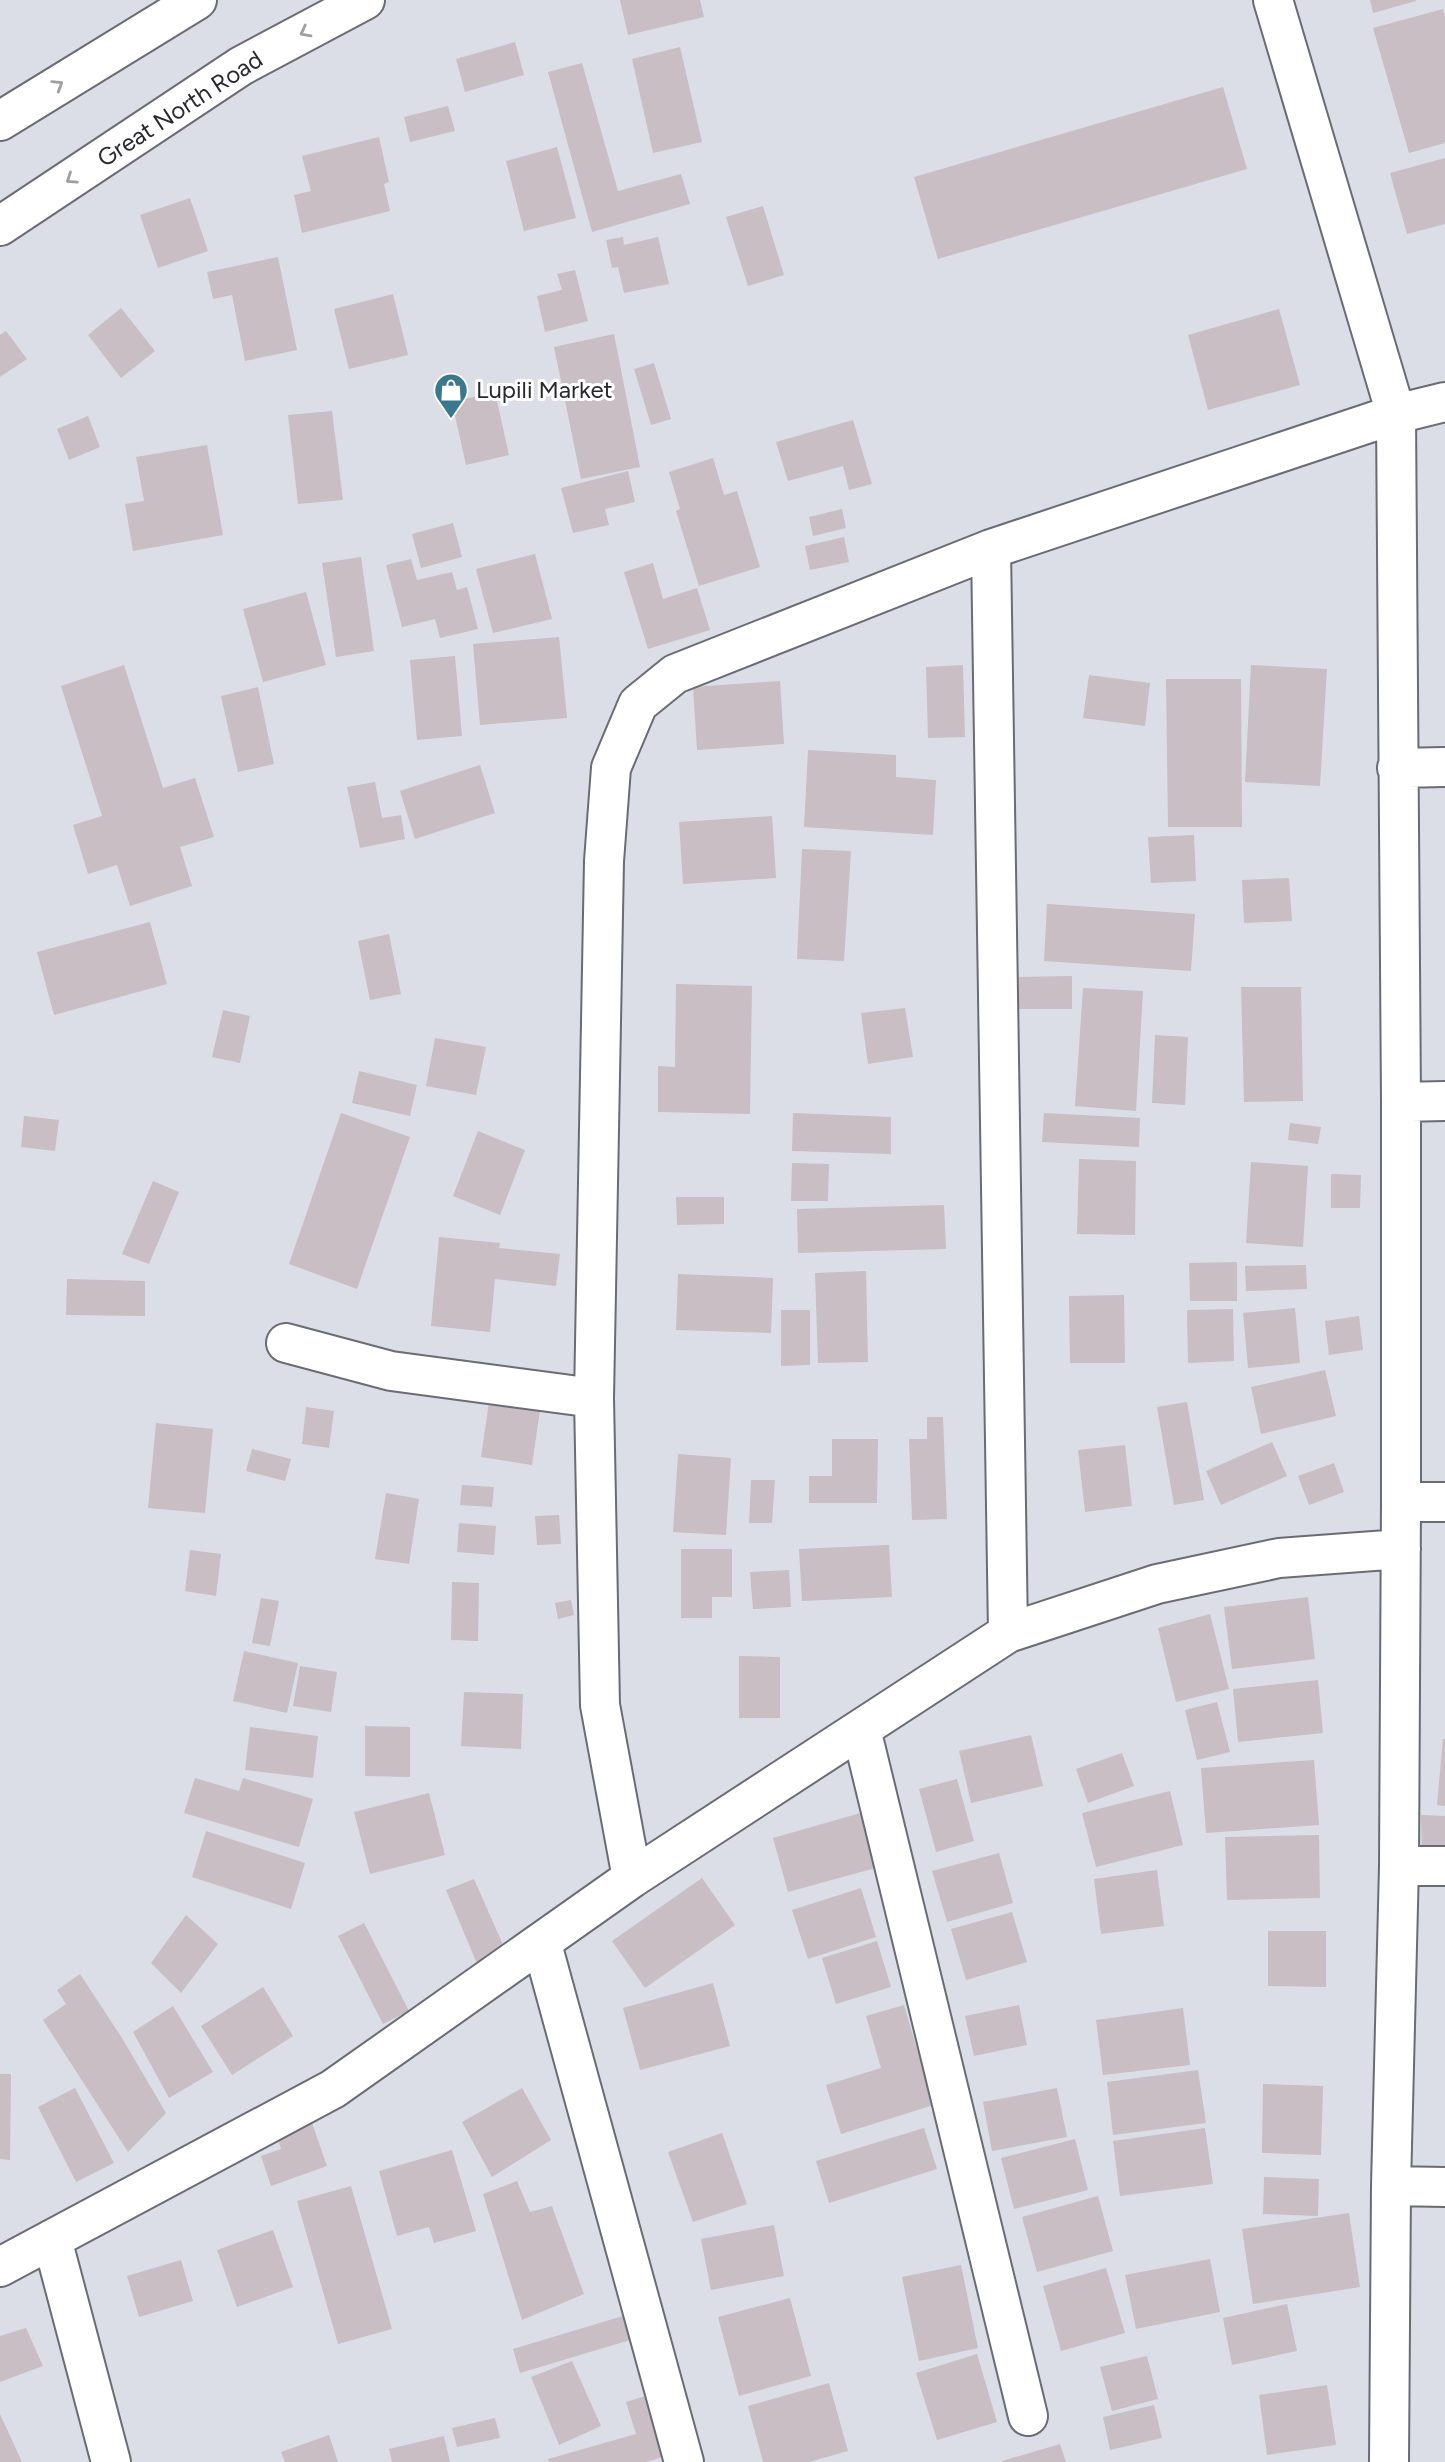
<svg xmlns="http://www.w3.org/2000/svg" width="1445" height="2462" viewBox="0 0 1445 2462" font-family="Figtree,sans-serif">
  <style>
    .building { fill: #c8bec4 }
    .lines { fill: none; stroke-linecap: round; stroke-linejoin: round }
    .minor-casing { stroke: #696c73; stroke-width: 42 }
    .primary-casing { stroke: #696c73; stroke-width: 42 }
    .minor { stroke: #fff; stroke-width: 38 }
    .primary { stroke: #fff; stroke-width: 38 }
    .oneway { stroke: #9e9fa0 }
    .labels { text-anchor: middle; stroke-width: 6; stroke-linejoin: round; paint-order: stroke }
    .street-label { font-size: 24px; fill: #28292d; stroke: #fff }
    .poi-label { font-size: 24px; fill: #28292d; stroke: #fff; text-anchor: start }
  </style>
  <rect width="100%" height="100%" fill="#dbdee7"/>
  <path class="building" d="M620 0H700L704 17 628 35Z
    M1370 0H1416V1L1373 13Z
    M1443 9 1445 17V143L1409 153 1373 28Z
    M515 42 524 75 465 92 456 59Z
    M680 47 702 142 653 153 632 59Z
    M582 63 618 191 681 174 690 204 592 232 548 72Z
    M1223 87 1247 169 938 259 914 177Z
    M448 106 455 131 410 142 404 117Z
    M379 137 389 182 384 184 390 211 302 233 294 195 311 191 302 156Z
    M557 147 576 218 524 231 506 161Z
    M1445 158V224L1407 234 1390 173Z
    M190 198 208 251 158 268 140 215Z
    M763 206 784 275 748 286 726 217Z
    M623 237 624 245 658 237 669 284 624 293 618 267 612 268 606 240Z
    M278 257 297 350 245 361 232 295 213 299 207 272Z
    M575 270 588 321 545 332 537 296 562 290 557 274Z
    M393 294 408 355 349 369 334 309Z
    M121 308 155 351 121 378 88 335Z
    M1279 309 1300 385 1208 410 1188 335Z
    M6 331 27 359 0 377V335Z
    M614 334 640 467 581 479 554 347Z
    M654 363 671 419 651 425 634 369Z
    M495 392 509 455 466 465 452 402Z
    M332 411 343 500 298 504 288 415Z
    M88 416 100 447 69 460 57 429Z
    M853 420 872 484 849 490 843 466 788 481 776 442Z
    M207 445 223 535 133 551 125 504 144 501 136 457Z
    M713 458 724 495 737 491 760 567 699 586 676 511 680 509 669 472Z
    M628 471 635 502 605 509 609 525 573 533 561 488Z
    M842 509 846 528 813 536 809 517Z
    M453 523 462 557 421 568 412 534Z
    M844 537 849 562 810 570 805 546Z
    M535 554 552 619 493 633 476 569Z
    M361 557 374 651 336 657 322 563Z
    M411 559 417 580 452 572 457 590 467 587 478 629 440 638 435 619 402 627 386 565Z
    M653 563 663 599 697 588 710 630 648 649 624 572Z
    M306 592 326 665 263 682 243 609Z
    M559 637 567 718 480 725 473 644Z
    M455 656 462 736 417 740 410 660Z
    M124 665 163 788 195 778 214 837 180 847 192 886 130 906 117 865 88 874 73 825 102 816 61 686Z
    M963 665 965 737 928 738 926 667Z
    M1251 665 1327 669 1320 786 1245 782Z
    M1089 675 1150 683 1145 726 1083 718Z
    M1166 679H1241L1242 827H1168Z
    M780 681 784 744 697 750 693 687Z
    M258 687 274 764 238 772 221 696Z
    M808 750 896 755V777L936 780 933 835 804 827Z
    M480 765 495 813 415 839 400 791Z
    M375 782 382 818 401 815 405 839 360 848 347 787Z
    M772 816 776 878 683 884 679 822Z
    M1194 835 1196 881 1151 883 1148 837Z
    M802 849 851 851 844 961 797 959Z
    M1289 878 1292 921 1244 923 1242 880Z
    M1047 904 1195 914 1191 971 1044 961Z
    M150 922 167 984 54 1015 37 952Z
    M389 934 401 994 370 1000 358 941Z
    M1072 976V1009H1015L1014 977Z
    M676 984 752 986 750 1114 658 1112V1066L675 1067Z
    M1241 987H1301L1303 1101 1244 1102Z
    M1083 988 1143 991 1136 1111 1075 1106Z
    M905 1008 913 1057 868 1064 861 1013Z
    M223 1010 250 1016 240 1063 212 1057Z
    M1155 1035 1188 1037 1185 1105 1152 1103Z
    M435 1038 486 1047 476 1095 426 1086Z
    M359 1071 417 1085 410 1116 352 1103Z
    M341 1113 410 1137 357 1289 289 1264Z
    M793 1113 891 1117V1154L792 1151Z
    M1044 1113 1140 1118 1139 1147 1042 1142Z
    M24 1116 59 1120 55 1151 21 1147Z
    M1290 1123 1321 1127 1318 1144 1288 1140Z
    M478 1131 525 1150 500 1215 453 1196Z
    M1079 1159 1136 1161 1135 1235 1077 1234Z
    M1251 1162 1308 1166 1303 1247 1246 1243Z
    M792 1163 829 1164 828 1201H791Z
    M1331 1174 1361 1175 1360 1208H1331Z
    M153 1181 179 1192 149 1264 122 1254Z
    M676 1197H724V1224L677 1225Z
    M944 1205 946 1249 798 1253 797 1209Z
    M439 1237 500 1243 499 1248 560 1254 556 1286 495 1279 490 1332 431 1326Z
    M1237 1262V1301H1190L1189 1263Z
    M1306 1265 1307 1289 1246 1291 1245 1266Z
    M866 1271 868 1362 818 1363 815 1273Z
    M678 1274 773 1278 771 1333 676 1330Z
    M67 1279 145 1281V1316L66 1315Z
    M1124 1295 1125 1363H1070L1069 1296Z
    M1295 1308 1300 1363 1248 1368 1243 1313Z
    M1233 1309 1234 1361 1188 1363 1187 1310Z
    M781 1310H810V1365L781 1366Z
    M1359 1316 1363 1350 1329 1355 1325 1321Z
    M1325 1370 1336 1416 1261 1434 1251 1387Z
    M489 1402 540 1410 532 1465 481 1457Z
    M1187 1402 1204 1500 1174 1505 1157 1407Z
    M306 1407 334 1411 329 1448 302 1444Z
    M927 1417H943L947 1519 912 1520 909 1439H927Z
    M156 1423 213 1429 205 1513 148 1508Z
    M832 1439H878L877 1503H809V1476H832Z
    M1272 1442 1287 1476 1221 1505 1206 1471Z
    M1125 1445 1132 1506 1085 1512 1078 1450Z
    M252 1449 291 1459 285 1481 246 1471Z
    M678 1454 731 1458 726 1535 673 1532Z
    M1334 1463 1344 1492 1309 1505 1298 1476Z
    M751 1480H775L772 1523H749Z
    M462 1485 494 1487 492 1507 460 1505Z
    M386 1493 419 1499 409 1564 375 1559Z
    M559 1515 561 1544 537 1545 535 1516Z
    M459 1523 496 1526 494 1555 457 1552Z
    M889 1545 892 1597 802 1601 799 1549Z
    M681 1549H732V1597H712V1618H681Z
    M190 1550 221 1554 216 1596 185 1591Z
    M789 1570 791 1607 753 1609 750 1572Z
    M452 1582 479 1583 478 1641 451 1640Z
    M1308 1597 1315 1659 1232 1669 1224 1607Z
    M261 1598 279 1601 270 1646 252 1643Z
    M571 1600 574 1615 558 1619 555 1603Z
    M1210 1614 1229 1689 1176 1702 1158 1628Z
    M244 1651 298 1663 287 1713 233 1701Z
    M739 1656 780 1657V1718H739Z
    M300 1666 337 1672 331 1712 293 1706Z
    M1318 1680 1323 1733 1238 1742 1233 1689Z
    M464 1692 523 1694 521 1749 461 1746Z
    M1217 1702 1230 1752 1197 1760 1185 1710Z
    M365 1726 410 1727V1777L365 1776Z
    M250 1727 318 1736 313 1778 245 1770Z
    M1031 1735 1043 1786 971 1803 959 1751Z
    M1443 1739H1445V1806L1437 1805Z
    M1122 1753 1134 1786 1088 1803 1076 1769Z
    M1314 1760 1319 1825 1206 1833 1201 1768Z
    M195 1778 239 1791 243 1778 313 1799 299 1847 184 1813Z
    M957 1779 974 1841 936 1852 919 1789Z
    M1170 1791 1183 1845 1096 1867 1082 1813Z
    M429 1793 445 1855 370 1874 354 1812Z
    M864 1812 879 1867 788 1892 773 1838Z
    M1421 1815 1445 1816V1855H1422Z
    M206 1831 305 1863 291 1909 192 1877Z
    M1319 1835 1320 1898 1227 1900 1225 1837Z
    M999 1853 1013 1903 947 1922 932 1871Z
    M1157 1870 1164 1926 1101 1934 1094 1879Z
    M702 1878 735 1925 645 1988 612 1941Z
    M474 1879 507 1954 478 1966 446 1890Z
    M861 1888 876 1937 808 1959 792 1910Z
    M1012 1912 1027 1962 966 1980 951 1929Z
    M186 1915 218 1944 181 1993 151 1963Z
    M364 1923 409 2011 383 2024 338 1936Z
    M1268 1931H1326V1987L1268 1986Z
    M877 1941 891 1987 836 2004 822 1958Z
    M80 1974 122 2038 166 2113 128 2152 43 2020 66 2004 57 1990Z
    M713 1983 730 2046 640 2070 623 2008Z
    M263 1987 293 2036 232 2075 201 2026Z
    M904 2005 919 2056 925 2054 940 2103 841 2134 826 2085 881 2068 866 2016Z
    M1019 2005 1027 2045 974 2056 965 2016Z
    M173 2006 213 2072 169 2098 133 2032Z
    M1183 2008 1190 2065 1103 2075 1096 2020Z
    M1198 2070 1206 2123 1113 2135 1107 2082Z
    M0 2074H11L10 2160 0 2159Z
    M1263 2084 1323 2086 1321 2155 1262 2153Z
    M75 2088 114 2163 76 2182 38 2107Z
    M522 2088 551 2140 492 2177 462 2122Z
    M1057 2088 1067 2137 992 2151 983 2102Z
    M312 2123 327 2166 271 2186 261 2156 281 2149 277 2135Z
    M924 2128 937 2169 829 2203 816 2161Z
    M1205 2128 1213 2184 1120 2196 1113 2141Z
    M722 2133 747 2204 693 2222 668 2152Z
    M1075 2139 1088 2190 1014 2209 1001 2158Z
    M452 2150 476 2231 434 2243 429 2227 397 2236 379 2171Z
    M1264 2177 1319 2179 1318 2216 1263 2214Z
    M517 2181 530 2212 552 2206 584 2294 522 2320 483 2194Z
    M351 2186 392 2329 338 2344 297 2201Z
    M1098 2196 1113 2251 1037 2272 1022 2217Z
    M1349 2213 1360 2287 1253 2304 1242 2229Z
    M774 2225 784 2276 711 2290 701 2239Z
    M273 2230 293 2287 237 2307 217 2250Z
    M1210 2259 1220 2312 1136 2329 1125 2275Z
    M181 2260 193 2301 139 2317 127 2276Z
    M961 2265 978 2348 919 2361 902 2277Z
    M1106 2268 1125 2333 1061 2351 1043 2286Z
    M790 2298 811 2376 739 2396 718 2317Z
    M1287 2304 1297 2351 1232 2365 1223 2318Z
    M623 2316 630 2340 520 2373 513 2349Z
    M26 2328 43 2366 0 2382V2336Z
    M977 2354 997 2422 937 2440 916 2373Z
    M1147 2356 1158 2399 1112 2411 1100 2367Z
    M572 2361 601 2426 559 2445 531 2377Z
    M829 2383 848 2451 809 2462H763L748 2406Z
    M1327 2385 1336 2445 1267 2455 1259 2395Z
    M649 2395 669 2455 646 2462H549L548 2459 636 2434 626 2402Z
    M1154 2405 1162 2438 1110 2450 1103 2417Z
    M0 2414 22 2462H0Z
    M495 2418 500 2438 457 2447 452 2428Z
    M329 2435 338 2462H285L281 2452Z
    M444 2436 450 2462H392L389 2449Z
    M1060 2444 1066 2462H1002V2461Z"/>
  <g class="lines">
    <g class="minor-casing">
      <path id="minor" d="M1273 0 1396 414 1401 1102V1502L1399 1866 1391 2186 1389 2462
        M991 549 1008 1633
        M1397 768 1445 767
        M1401 1102 1445 1101
        M286 1343 391 1371 594 1398
        M1401 1502H1445
        M861 1729 1028 2416
        M1399 1866H1445
        M632 1878 600 1705 594 1398 604 861 611 768 638 704 675 674 991 549 1396 414 1445 402
        M542 1944 684 2462
        M1391 2186 1445 2187
        M52 2239 111 2462
        M0 2267 333 2089 632 1878 1008 1633 1157 1584 1279 1558 1401 1549"/>
    </g>
    <g class="primary-casing">
      <path id="primary" d="M0 121 197 0
        M0 226 241 66 365 0"/>
    </g>
    <use href="#minor" class="minor"/>
    <use href="#primary" class="primary"/>
  </g>
  <defs><path id="oneway-chevron" d="M-2-3.5L2.5 0L-2 3.5" fill="none" stroke-width="1.6" stroke-linecap="round" stroke-linejoin="round" transform="scale(1.75)"/></defs>
  <g class="oneway">
    <use href="#oneway-chevron" transform="translate(305 32) rotate(152)"/>
    <use href="#oneway-chevron" transform="translate(58 85) rotate(-32)"/>
    <use href="#oneway-chevron" transform="translate(71 179) rotate(146)"/>
  </g>
  <defs>
    <g id="shop-pin" transform="scale(1.75)"><path d="M0 17L-7.5 6A9.5 9.5 0 1 1 7.5 6Z" fill="#39788d" stroke="#fff"/><path d="M-5-2.5h2.3a2.7 3.5 0 0 1 5.4 0H5L5.5 6h-11ZM-1.5-2.5h3a1.5 2.3 0 0 0-3 0Z" fill="#fff"/></g>
  </defs>
  <g fill-rule="evenodd">
    <use href="#shop-pin" x="451" y="390"/>
  </g>
  <g class="labels">
    <g class="street-label">
      <text transform="translate(180 109) rotate(-33)" y="8">Great North Road</text>
    </g>
    <g class="poi-label">
      <text x="476" y="398">Lupili Market</text>
    </g>
  </g>
</svg>
